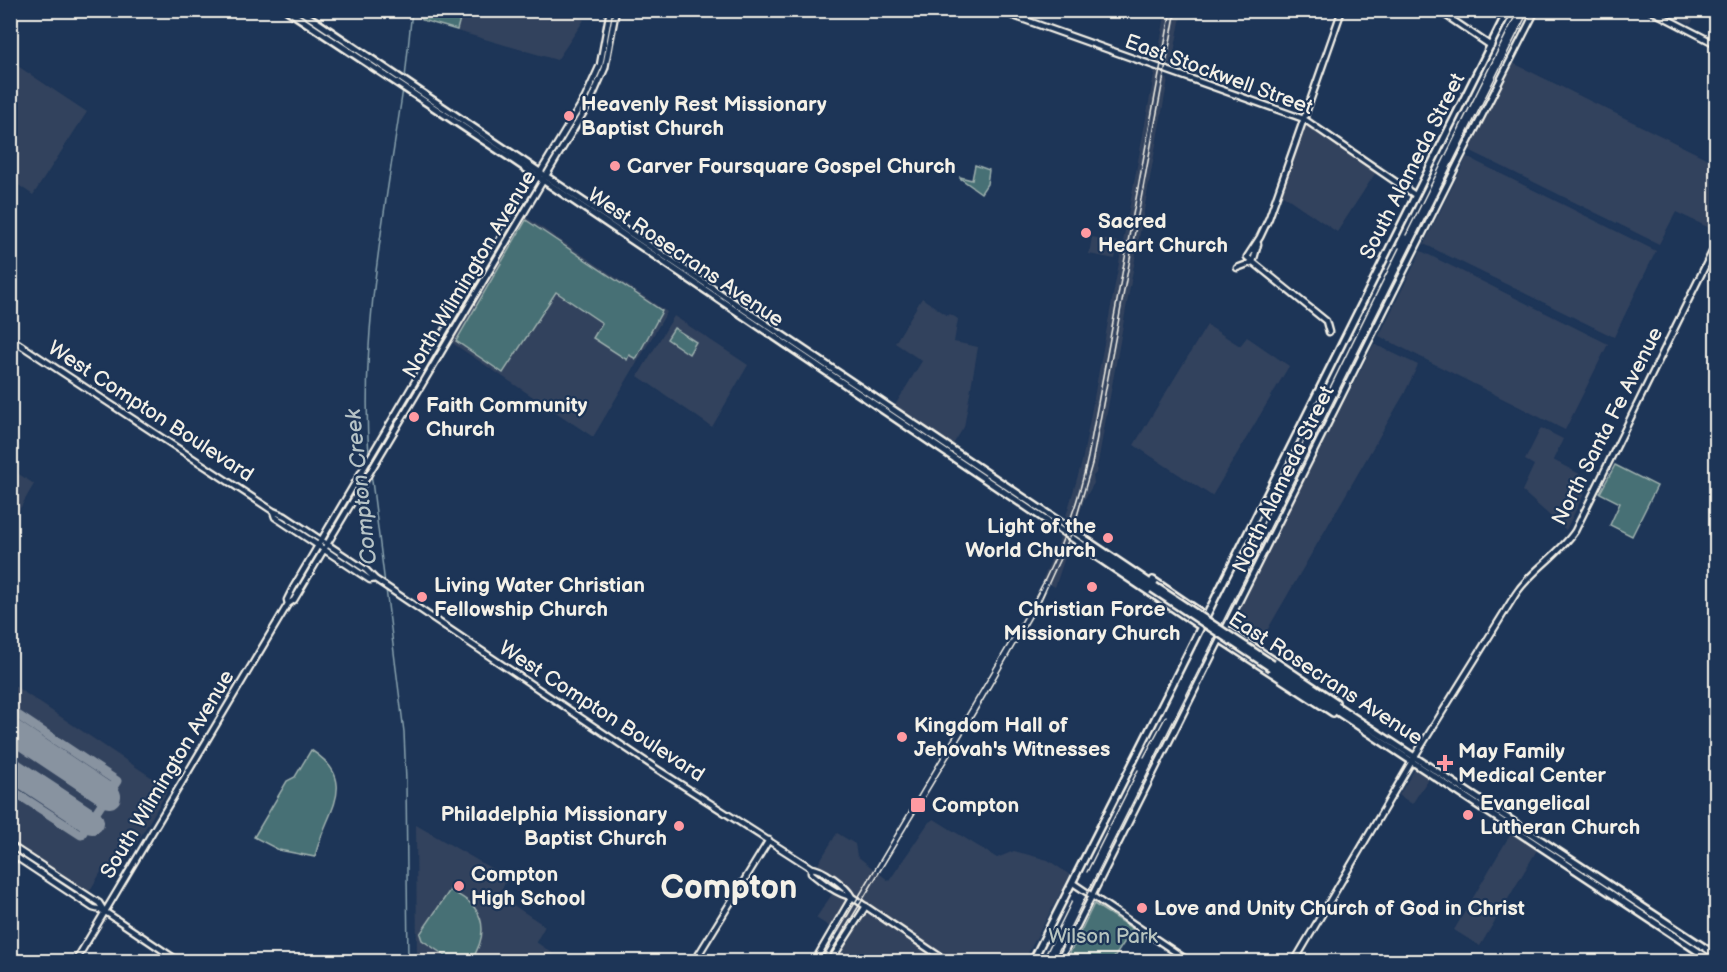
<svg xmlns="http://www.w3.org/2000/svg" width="1727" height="972" viewBox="0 0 1727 972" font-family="'Balsamiq Sans',sans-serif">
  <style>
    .built { fill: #32425d }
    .green { fill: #476f74; stroke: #9eb0ae; stroke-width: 1.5 }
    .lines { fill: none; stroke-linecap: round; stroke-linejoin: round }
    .stream { stroke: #89a2ae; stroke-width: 1.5 }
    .taxiway { stroke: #8893a0; stroke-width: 9 }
    .runway { stroke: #8893a0; stroke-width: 24 }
    .secondary-casing { stroke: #f4f1e8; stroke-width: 9 }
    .primary-casing { stroke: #f4f1e8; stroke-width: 10 }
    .secondary { stroke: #1d3557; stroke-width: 4.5 }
    .primary { stroke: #1d3557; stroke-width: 5 }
    .tram { stroke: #f4f1e8; stroke-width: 1.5 }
    .rail { stroke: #f4f1e8; stroke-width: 1.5 }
    .primary-bridge-casing { stroke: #f4f1e8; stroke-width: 10; stroke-linecap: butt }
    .primary-bridge { stroke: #1d3557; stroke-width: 5 }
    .poi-dot { fill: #ff9aa2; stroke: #1d3557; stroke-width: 2 }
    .labels { text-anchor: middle; stroke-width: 4.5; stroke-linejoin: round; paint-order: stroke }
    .street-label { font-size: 21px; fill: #f4f1e8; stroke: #1d3557 }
    .poi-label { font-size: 21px; font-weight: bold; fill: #f4f1e8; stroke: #1d3557; text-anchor: start }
    .park-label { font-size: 21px; fill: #b7c4bf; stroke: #1d3557 }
    .water-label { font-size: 22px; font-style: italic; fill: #b6c3c6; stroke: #1d3557 }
    .town-label { font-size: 33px; font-weight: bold; fill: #f4f1e8; stroke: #1d3557 }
  </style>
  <rect width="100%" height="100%" fill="#1d3557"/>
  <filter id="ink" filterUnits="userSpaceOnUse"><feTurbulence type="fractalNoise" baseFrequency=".0167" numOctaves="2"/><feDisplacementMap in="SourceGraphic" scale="12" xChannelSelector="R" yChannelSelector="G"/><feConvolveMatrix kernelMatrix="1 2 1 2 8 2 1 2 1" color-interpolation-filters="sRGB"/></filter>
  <g filter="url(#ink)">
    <path class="built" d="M462 11H569L584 20 557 60 457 31Z
      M1166 11H1182L1172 63H1168L1165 78 1168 79 1096 473 1093 476 1094 483 1084 500 1055 587 1042 580 1057 547 1082 462Z
      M1663 11H1698L1691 24Z
      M10 61 87 112 33 195 11 180Z
      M1513 63 1716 163V231L1676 212 1659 244 1471 151 1470 148Z
      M1305 124 1376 172 1337 232 1280 193Z
      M1467 157 1656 251 1614 337 1424 244Z
      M526 217 667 312 593 437 451 342Z
      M1092 237 1118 242 1115 259 1089 254Z
      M1421 251 1608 344 1565 430 1379 336Z
      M922 298 948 316 950 314 958 319 954 342 978 347 964 427 952 446 894 407 922 361 895 343Z
      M674 316 748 365 712 427 638 376Z
      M1207 325 1240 346 1247 337 1289 366 1212 496 1134 445Z
      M1374 344 1418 365 1404 394 1258 646 1233 631V624L1241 612V603Z
      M1541 428 1563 439 1553 460 1591 480 1566 530 1522 491 1534 465 1525 460Z
      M11 469 34 484 11 524Z
      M10 683 169 789 114 881 101 872 89 892 11 840Z
      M1415 769 1429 778 1412 804 1399 795Z
      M934 819 997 858 1014 851 1048 860 1070 875 1024 961H835L849 939 816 918 841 881 818 864 837 833 855 844 857 856 889 881 929 822Z
      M416 825 508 878 498 895 545 926 536 942 564 961H417Z
      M1511 833 1537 850 1480 946 1454 930Z"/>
    <path class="green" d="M419 11V10L462 11 457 30 422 20Z
      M975 165 989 170 987 184 981 193 960 178V177L972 180Z
      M526 220 662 311 636 359 629 355 627 360 593 338 602 323 556 292 503 373 456 341Z
      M674 328 696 342 689 354 667 339Z
      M1615 465 1657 486 1632 536 1610 525 1620 503 1600 493Z
      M311 750C363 783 323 814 315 857L279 850 254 837 287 781 295 777Z
      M450 890C458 895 469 900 474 907 488 925 482 944 471 961H453L422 940 420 934Z
      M1094 904 1133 929 1112 961H1066Z"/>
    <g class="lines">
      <path class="stream" d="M405 78 412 10
        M369 456C360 333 385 210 403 89
        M371 473 385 584
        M386 589 404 732 406 781 408 962"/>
      <path class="taxiway" d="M10 710 117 781 81 835 10 789"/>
      <path class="runway" d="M10 730 109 796
        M10 768 92 822"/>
      <g class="secondary-casing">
        <path id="secondary" d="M997 10 1304 119 1415 195
          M1438 10 1491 46
          M1650 10 1716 44
          M1237 268 1253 262 1258 244
          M1329 332 1326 321 1247 257 1260 237 1269 218 1342 10
          M10 338 273 511 285 516 366 570 375 579 657 769 811 868C822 868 847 887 852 897
          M273 511 275 517 370 580 375 579
          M288 604 294 600 591 100 605 68 616 10
          M10 845 99 903 104 911
          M10 853 93 908 104 911 180 962
          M811 868V873C822 882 838 895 852 897L948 962
          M1073 883 1190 962
          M75 962 288 604 287 600 293 588 460 305 585 98 600 65 610 10
          M694 962 769 840
          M814 962 852 897
          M830 962 866 906
          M1059 962 1464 151 1536 10
          M1294 962 1415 756 1515 595C1531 570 1558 556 1575 531L1716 244"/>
      </g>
      <g class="primary-casing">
        <path id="primary" d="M287 10 513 160 1081 544 1102 556 1152 589
          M299 10 1155 586
          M1094 555 1201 627
          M1153 580 1206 616
          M1227 629 1336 702
          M1221 640 1333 713
          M1273 664 1716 955
          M1271 668 1714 962
          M1032 962 1169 691 1508 10"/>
      </g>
      <use href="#secondary" class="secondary"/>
      <use href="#primary" class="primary"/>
      <path class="tram" d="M825 962 976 712 1042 598 1073 530 1092 464 1176 10"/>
      <path class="rail" d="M1406 235 1518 10
        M1250 550 1399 248
        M1144 757 1166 716
        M1087 872 1138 770
        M820 962 1032 604C1058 558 1077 509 1088 457L1171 10
        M1042 962 1072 901
        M1053 962 1529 10"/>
      <g class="primary-bridge-casing">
        <path id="primary-bridge" d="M1155 586 1273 664
          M1152 589 1271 668"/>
      </g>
      <use href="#primary-bridge" class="primary-bridge"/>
    </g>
  </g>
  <g class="poi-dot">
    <circle cx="569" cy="116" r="6"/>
    <circle cx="615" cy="166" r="6"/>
    <circle cx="1086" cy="233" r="6"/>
    <circle cx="414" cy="417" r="6"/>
    <circle cx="1108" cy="538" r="6"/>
    <circle cx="1092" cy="587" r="6"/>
    <circle cx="422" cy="597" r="6"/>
    <circle cx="902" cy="737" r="6"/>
    <path d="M1442 754h6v6h6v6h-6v6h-6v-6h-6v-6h6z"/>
    <rect x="910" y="797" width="16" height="16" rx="3"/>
    <circle cx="1468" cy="815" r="6"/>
    <circle cx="679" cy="826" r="6"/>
    <circle cx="459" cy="886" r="6"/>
    <circle cx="1142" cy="908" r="6"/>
  </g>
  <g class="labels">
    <g class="street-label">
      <text transform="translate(1219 74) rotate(20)" y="7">East Stockwell Street</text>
      <text transform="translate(1412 166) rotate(-63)" y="7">South Alameda Street</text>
      <text transform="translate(686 257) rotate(34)" y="7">West Rosecrans Avenue</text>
      <text transform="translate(469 274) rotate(-59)" y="7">North Wilmington Avenue</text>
      <text transform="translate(151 411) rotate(33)" y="7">West Compton Boulevard</text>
      <text transform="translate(1607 426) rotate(-63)" y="7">North Santa Fe Avenue</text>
      <text transform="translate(1283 479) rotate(-64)" y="7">North Alameda Street</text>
      <text transform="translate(1326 678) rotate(33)" y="7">East Rosecrans Avenue</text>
      <text transform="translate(602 711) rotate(33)" y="7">West Compton Boulevard</text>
      <text transform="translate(167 774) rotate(-59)" y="7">South Wilmington Avenue</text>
    </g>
    <g class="poi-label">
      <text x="581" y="111">Heavenly Rest Missionary<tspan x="581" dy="24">Baptist Church</tspan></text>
      <text x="627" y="173">Carver Foursquare Gospel Church</text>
      <text x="1098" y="228">Sacred<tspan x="1098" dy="24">Heart Church</tspan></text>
      <text x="426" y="412">Faith Community<tspan x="426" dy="24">Church</tspan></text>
      <text x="1096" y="533" text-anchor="end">Light of the<tspan x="1096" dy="24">World Church</tspan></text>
      <text x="434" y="592">Living Water Christian<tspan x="434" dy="24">Fellowship Church</tspan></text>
      <text x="1092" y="616" text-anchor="middle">Christian Force<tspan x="1092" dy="24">Missionary Church</tspan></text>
      <text x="914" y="732">Kingdom Hall of<tspan x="914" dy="24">Jehovah's Witnesses</tspan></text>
      <text x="1458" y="758">May Family<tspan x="1458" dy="24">Medical Center</tspan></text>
      <text x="1480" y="810">Evangelical<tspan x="1480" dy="24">Lutheran Church</tspan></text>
      <text x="932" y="812">Compton</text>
      <text x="667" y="821" text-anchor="end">Philadelphia Missionary<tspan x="667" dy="24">Baptist Church</tspan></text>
      <text x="471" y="881">Compton<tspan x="471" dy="24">High School</tspan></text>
      <text x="1154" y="915">Love and Unity Church of God in Christ</text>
    </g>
    <g class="park-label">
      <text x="1103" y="943">Wilson Park</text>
    </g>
    <g class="water-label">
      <text transform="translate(360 487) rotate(-96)" y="8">Compton Creek</text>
    </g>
    <g class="town-label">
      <text x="729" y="898">Compton</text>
    </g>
  </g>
  <rect width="1727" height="972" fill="none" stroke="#1d3557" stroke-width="36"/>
  <rect x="18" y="18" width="1691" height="936" fill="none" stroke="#f4f1e8" stroke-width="2" filter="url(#ink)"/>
</svg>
